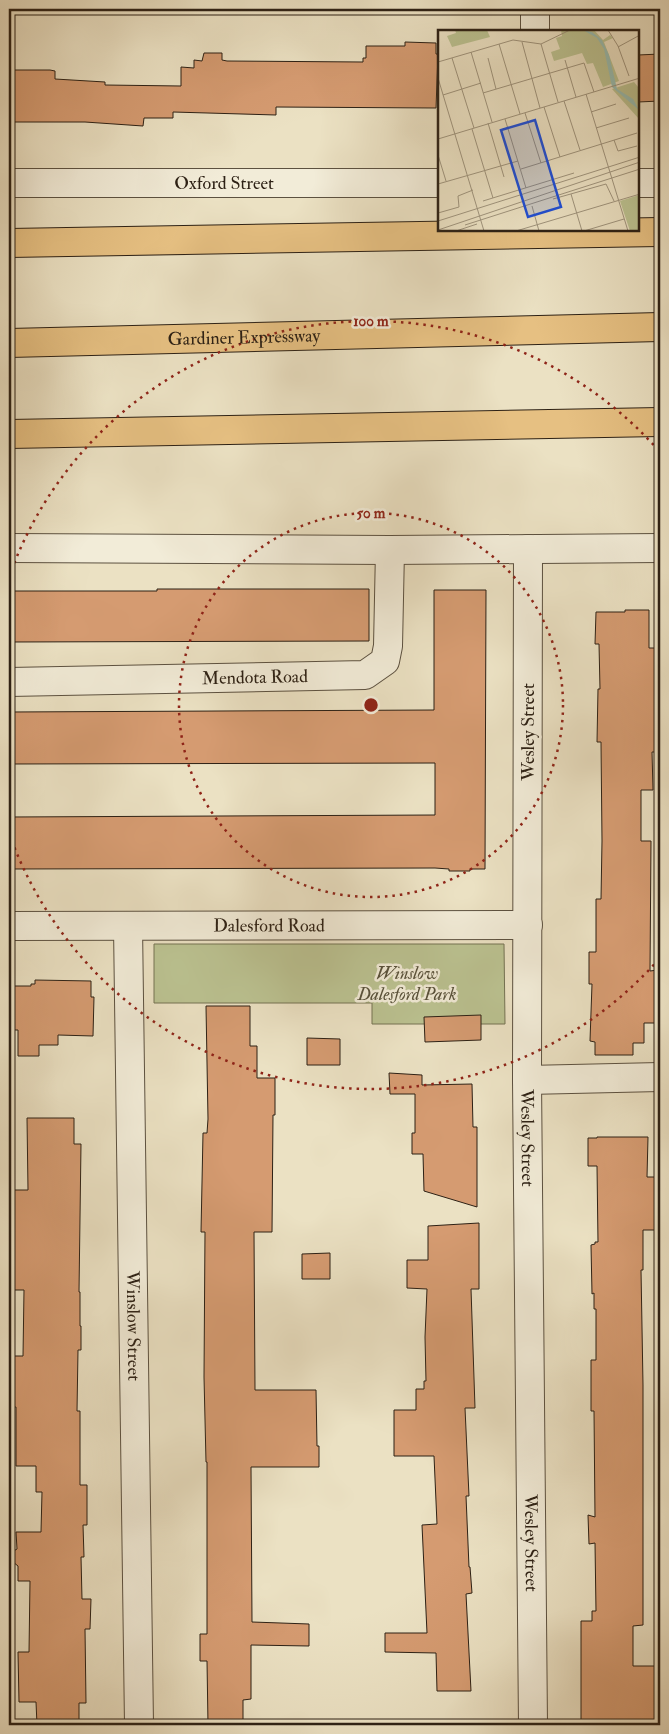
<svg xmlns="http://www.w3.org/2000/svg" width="669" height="1734" viewBox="0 0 669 1734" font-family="'IM FELL Double Pica',serif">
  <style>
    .green { fill: #bbc291; stroke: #747253 }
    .building { fill: #d59b71; stroke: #2d2115 }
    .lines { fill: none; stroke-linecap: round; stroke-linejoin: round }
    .minor-casing { stroke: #5c5140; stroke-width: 30 }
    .highway-casing { stroke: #2d2115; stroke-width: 30 }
    .minor { stroke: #f2ecd8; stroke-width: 28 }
    .highway { stroke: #e6c082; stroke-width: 28 }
    .ring { fill: none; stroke: #8f2418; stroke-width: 2.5; stroke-dasharray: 2.5 5 }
    .labels { text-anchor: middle; stroke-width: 5; stroke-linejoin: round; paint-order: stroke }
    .street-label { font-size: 18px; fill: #2d2115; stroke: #f2ecd8 }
    .park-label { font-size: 18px; font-style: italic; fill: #58513a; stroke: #f2ecd8 }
    .inset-road { fill: none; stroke: #9f947d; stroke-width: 1 }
    .view { fill: #1d4ed8; fill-opacity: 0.15; stroke: #1d4ed8; stroke-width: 2.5 }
    .inset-edge { fill: none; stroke: #2d2115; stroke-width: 2.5 }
    .centre { fill: #8f2418; stroke: #f2ecd8; stroke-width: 2.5 }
    .ring-label { font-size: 15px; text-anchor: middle; font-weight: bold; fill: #8f2418; stroke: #f2ecd8; stroke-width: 5; stroke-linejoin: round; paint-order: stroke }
  </style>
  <rect width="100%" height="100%" fill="#ebe1c3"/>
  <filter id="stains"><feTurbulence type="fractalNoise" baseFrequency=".004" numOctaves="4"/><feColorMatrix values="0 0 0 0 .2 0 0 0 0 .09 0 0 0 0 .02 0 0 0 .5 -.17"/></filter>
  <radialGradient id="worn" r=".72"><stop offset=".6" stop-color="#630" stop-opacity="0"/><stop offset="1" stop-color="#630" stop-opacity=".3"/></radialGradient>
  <path class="green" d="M154 944H504L505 1024H372V1003H154Z"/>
  <path class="building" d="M405 42 436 43V54H438L436 108 276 107V115L173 112V118H144L143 126 85 122H9V70H50L55 71V79L105 82V85L181 86V67L194 68V60L202 61 204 53H222V60L227 61 363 62V58H366V46H405Z
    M660 54V101L638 102V55Z
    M157 589H369V641L9 642V591H157Z
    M434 590H486L485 869H470V871H449V869L435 868 9 869V817L435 815V763L9 764V712L434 710Z
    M625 610H649V648H660V700H656V752H652L653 790H641V841H651L650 971 658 970 659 1023H644V1043H633V1055H595V1042L590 1041 592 984H589V952H596V899H601L602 841 601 742H597L598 689H600L599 644H595L596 612H625Z
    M35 980 91 981V997H94L93 1036 58 1035V1045H39V1056H18V1030H9V986H31V984H35Z
    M206 1006H250V1046H257V1078H275V1115H273L272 1232H254L255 1390H316L317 1446H319V1467H251L252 1622 309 1624V1646L251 1645V1699L243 1700V1725H208L207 1661H200V1634H207V1462H206L204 1377 205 1232H201L203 1133H207L208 1119Z
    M481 1015V1040L425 1042 424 1017Z
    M307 1038 340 1039V1065H307Z
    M389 1073 422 1075V1085L472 1084 473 1127H477V1207L424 1191 423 1154H412V1133H415V1094H390Z
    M27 1118H74V1144H81L79 1292H80V1326H81V1350H78L77 1411H80V1485H87V1525H83L84 1557H81L82 1599H91L90 1629H85L86 1703H79V1725H37L36 1702H19L18 1652H29L30 1581H18V1566L13 1562 12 1552 17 1549 16 1532H41L42 1492H36V1466H16V1407H9V1356H23L24 1290H9V1190H28Z
    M597 1137H648L647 1177H658L659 1230H643V1270H641L643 1385V1625L633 1626V1666H660V1725H581V1621H592V1611H596L595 1543 589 1544 588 1515 595 1517 594 1411H591V1360H596V1309H594V1293L592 1294 591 1245 595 1244V1242H598L597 1166H588V1138H597Z
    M479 1223V1289H471L475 1408H465L469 1496H466L469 1567H470L472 1593 466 1594 471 1691H437L436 1653 385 1652V1633H427L422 1525 437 1524 434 1456H394V1410H416V1389H424V1381H426L425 1337 427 1289 407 1288V1260H428V1226Z
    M330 1253V1279H302V1254Z"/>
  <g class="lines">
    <g class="minor-casing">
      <g id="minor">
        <path d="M535 31V9"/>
        <path id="s1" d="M9 183H439"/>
        <path d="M638 183H660"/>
        <path d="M9 548 390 550 660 548"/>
        <path id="s2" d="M528 549 527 1080 533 1725"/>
        <path id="s3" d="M9 682 365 675 385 661 388 646 390 550"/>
        <path id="s4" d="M9 926 528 925"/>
        <path id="s5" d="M128 926 139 1725"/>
        <path d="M527 1080 660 1077"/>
      </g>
    </g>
    <g class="highway-casing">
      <g id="highway">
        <path d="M9 243 660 232"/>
        <path id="s6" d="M9 343 660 327"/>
        <path d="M9 434 660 422"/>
      </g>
    </g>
    <use href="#minor" class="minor"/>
    <use href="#highway" class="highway"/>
  </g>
  <g class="ring">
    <circle cx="371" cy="705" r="192"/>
    <path d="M659 959A384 384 0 0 1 9 833M9 577A384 384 0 0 1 659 451"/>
  </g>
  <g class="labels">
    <g class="street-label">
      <text dy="6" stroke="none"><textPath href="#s1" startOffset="215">Oxford Street</textPath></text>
      <text dy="6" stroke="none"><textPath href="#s6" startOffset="235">Gardiner Expressway</textPath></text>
      <text dy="6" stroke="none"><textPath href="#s3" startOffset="246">Mendota Road</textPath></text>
      <text transform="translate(528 732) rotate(-90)" y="6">Wesley Street</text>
      <text dy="6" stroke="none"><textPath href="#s4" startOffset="260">Dalesford Road</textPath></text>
      <text dy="6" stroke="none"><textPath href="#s2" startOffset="589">Wesley Street</textPath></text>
      <text dy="6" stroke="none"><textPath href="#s5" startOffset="400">Winslow Street</textPath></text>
      <text dy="6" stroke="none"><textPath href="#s2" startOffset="994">Wesley Street</textPath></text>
    </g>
    <g class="park-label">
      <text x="407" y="979">Winslow<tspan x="407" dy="21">Dalesford Park</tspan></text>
    </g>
  </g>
  <g transform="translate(438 30)">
    <rect width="201" height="201" fill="#ebe1c3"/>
    <path d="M17 0H49L52 7 14 17 9 6 18 3ZM123 0H156L165 10 172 5 175 8 166 12 181 51 165 57 155 33 149 34 144 23 116 31 113 22 122 19 118 8 124 6ZM196 52 201 58V89L174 59ZM201 165V201H192L182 171Z" fill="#bbc291"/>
    <path d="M145 0 154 2 164 10 171 25 179 59 195 69 201 80 174 57 166 19 159 8Z" fill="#98beb3"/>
    <path class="inset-road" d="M170 0 180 16 191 46M84 12 102 78M61 14 82 84M103 14 120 72M180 17 202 5M33 22 54 92M14 28 36 98M50 28 58 59M127 30 138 67M0 32 75 10 103 14 132 0M0 48 46 201M45 63 146 33 156 62M148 64 190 201M5 65 43 53M126 71 142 120M106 77 122 127M153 82 178 74M87 83 103 133M67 89 88 158M50 93 66 147M158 98 191 88M34 99 55 168M0 109 202 48M176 110 180 121 199 116M0 125 8 151M83 139 199 103M0 154 80 131M133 164 144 201M115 169 168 154 176 171M45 171 136 143M94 176 101 201M0 183 21 177 20 166 35 160M0 191 202 127M27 195 202 139M0 200 202 132M18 201 39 194M78 201 202 164M146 201 186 189"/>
    <path class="view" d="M97 90 123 177 90 187 63 100Z"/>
    <rect width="201" height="201" class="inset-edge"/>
  </g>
  <circle cx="371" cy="705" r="8" class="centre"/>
  <g class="ring-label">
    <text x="371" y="326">100 m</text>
    <text x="371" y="518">50 m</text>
  </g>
  <rect width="669" height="1734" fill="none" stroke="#ebe1c3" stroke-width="30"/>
  <rect x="10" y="10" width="649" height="1714" fill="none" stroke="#2d2115" stroke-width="2.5"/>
  <rect x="15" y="15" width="639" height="1704" fill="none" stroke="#2d2115"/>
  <rect width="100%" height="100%" filter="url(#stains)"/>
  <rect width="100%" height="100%" fill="url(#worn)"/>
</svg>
